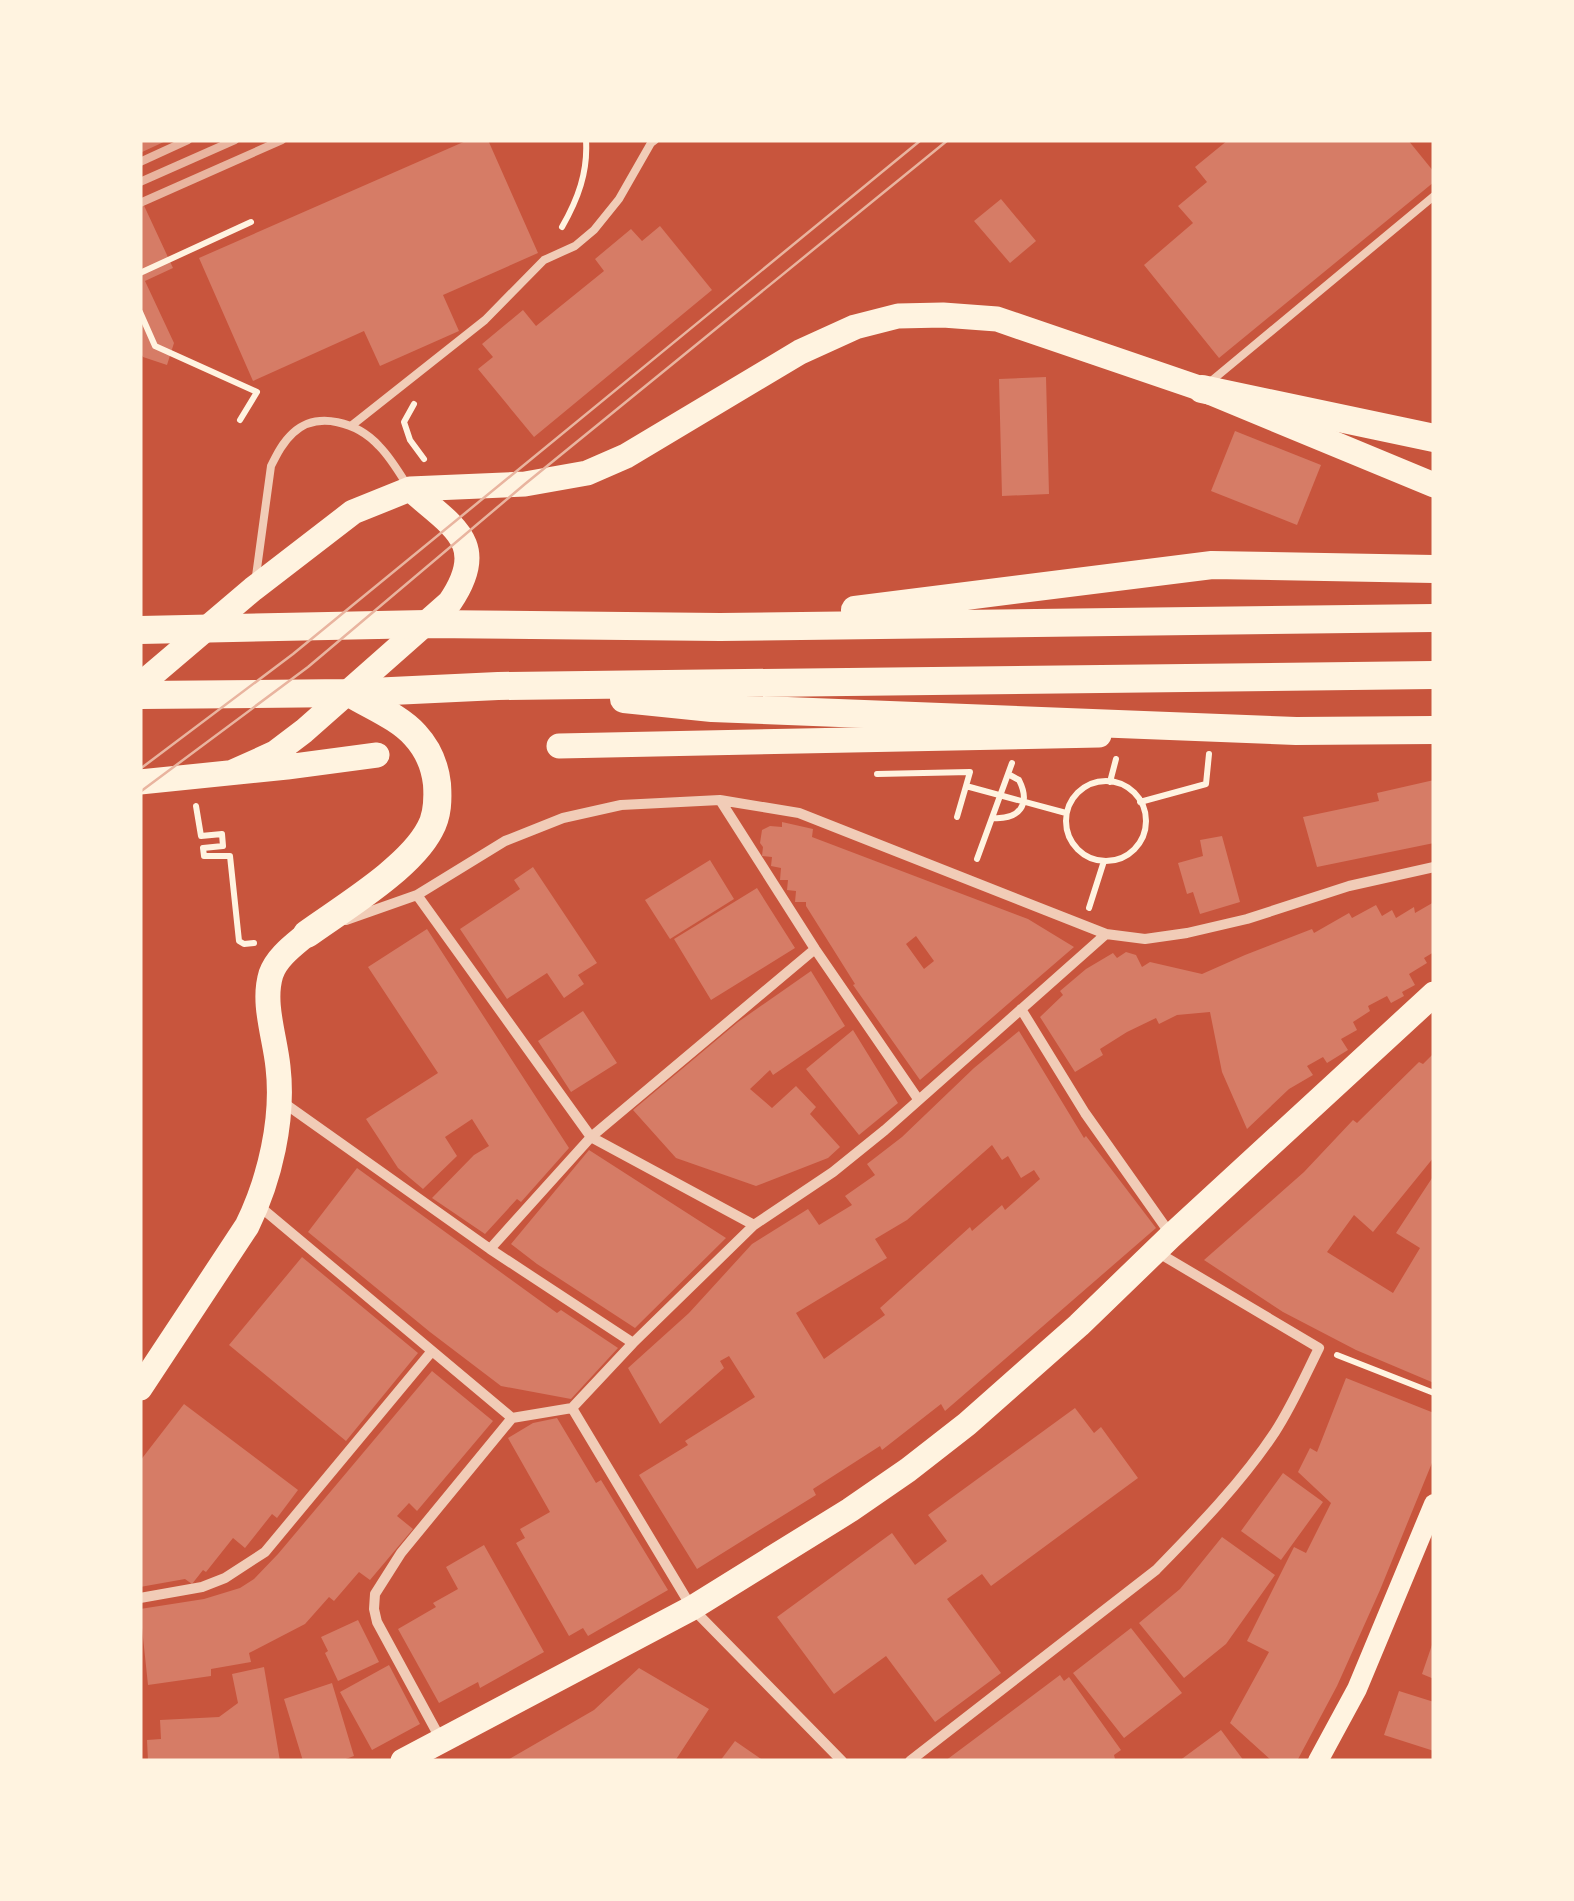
<svg xmlns="http://www.w3.org/2000/svg" width="1574" height="1901" viewBox="0 0 1574 1901" font-family="Cabin,sans-serif">
  <style>
    .building { fill: #d67c66; fill-rule: evenodd }
    .lines { fill: none; stroke-linecap: round; stroke-linejoin: round }
    .path { stroke: #fff3e0; stroke-width: 6 }
    .service { stroke: #f1ccb7; stroke-width: 8 }
    .minor { stroke: #f1ccb7; stroke-width: 10 }
    .secondary { stroke: #fff3e0; stroke-width: 20 }
    .primary { stroke: #fff3e0; stroke-width: 25 }
    .trunk { stroke: #fff3e0; stroke-width: 28 }
    .tram { stroke: #e9b49f; stroke-width: 2.5 }
    .rail { stroke: #e9b49f; stroke-width: 8 }
  </style>
  <rect width="100%" height="100%" fill="#c8553d"/>
  <path class="building" d="M140 140H168L140 153Z
    M468 140H488L538 253 443 295 459 331 380 366 364 331 253 381 199 258Z
    M1228 140H1408L1434 172V182L1219 358 1144 265 1193 223 1178 206 1207 182 1195 167Z
    M140 197 173 268 145 281 174 343 167 365 143 357 140 352Z
    M1001 199 1036 241 1010 263 974 221Z
    M660 226 712 290 534 437 478 369 493 357 482 344 523 310 536 326 604 271 595 259 631 229 642 241Z
    M1046 377 1049 494 1002 496 999 379Z
    M1235 431 1321 465 1297 525 1211 491Z
    M1434 780V843L1317 867 1303 817 1379 801 1377 793Z
    M782 822 813 829 812 837 1028 919 1074 947 920 1080 853 985 855 984 806 906V902H795L796 891 787 890 788 880H780L781 868 771 866 772 857 762 856 763 847 760 843 762 830 770 826 782 827ZM916 936 934 961 924 969 906 944Z
    M1222 836 1240 902 1200 914 1193 892 1187 894 1178 863 1203 856 1200 840Z
    M710 860 734 899 670 939 645 900Z
    M533 867 597 963 578 975 584 984 564 998 547 973 507 999 460 929 520 889 514 880Z
    M757 888 795 948 711 1000 674 939Z
    M1434 902V952L1424 958 1427 963 1409 974 1415 985 1402 992 1404 996 1391 1003 1387 996 1368 1006 1370 1011 1353 1022 1357 1030 1341 1039 1348 1050 1327 1063 1323 1057 1307 1066 1313 1075 1289 1089 1247 1129 1222 1072 1210 1012 1177 1015 1159 1024 1156 1018 1127 1032 1100 1049 1103 1055 1075 1072 1040 1017 1063 995 1060 991 1086 969 1113 953 1117 958 1126 952 1136 955 1142 967 1150 962 1202 974 1245 955 1312 929 1314 933 1349 913 1352 918 1376 905 1382 916 1392 910 1396 918 1414 907 1415 913Z
    M427 929 569 1148 521 1202 517 1199 485 1234 432 1198 474 1155 489 1146 472 1119 445 1137 457 1156 423 1189 398 1168 366 1119 438 1073 368 967Z
    M811 971 845 1026 773 1075 770 1070 750 1089 772 1108 796 1086 816 1107 810 1114 840 1147 828 1158 756 1186 676 1158 633 1110 738 1022Z
    M583 1011 617 1063 571 1092 538 1041Z
    M853 1030 898 1103 859 1135 806 1069Z
    M1019 1031 1084 1138 1086 1136 1156 1228 945 1411 941 1404 882 1450 880 1446 813 1489 816 1495 697 1569 639 1475 688 1445 685 1441 755 1397 729 1356 720 1361 724 1368 660 1424 628 1368 689 1313 752 1244 808 1209 819 1225 852 1205 845 1196 875 1175 867 1164 902 1137 974 1068ZM992 1145 1002 1160 1008 1156 1021 1178 1034 1170 1040 1179 1005 1210 1002 1205 972 1231 970 1227 880 1308 885 1315 824 1359 796 1313 887 1258 875 1239 907 1220Z
    M1434 1053V1157L1373 1232 1354 1215 1327 1252 1393 1293 1420 1248 1396 1233 1434 1175V1383L1356 1350 1283 1312 1204 1260 1304 1172 1353 1120 1357 1123 1419 1062 1423 1064Z
    M589 1150 726 1238 635 1328 537 1264 511 1244Z
    M357 1168 557 1313 561 1310 618 1348 571 1399 501 1386 430 1332 308 1232Z
    M302 1257 418 1353 346 1441 229 1345Z
    M432 1371 493 1421 417 1511 409 1503 397 1516 413 1529 370 1580 359 1572 334 1601 329 1597 305 1624 249 1653 251 1662 211 1669V1676L148 1685 140 1609 204 1599 240 1588 254 1579 278 1554Z
    M1346 1378 1434 1413V1458L1380 1590 1337 1686 1297 1761H1272L1230 1723 1269 1652 1247 1641 1294 1547 1306 1553 1331 1503 1298 1472 1310 1448 1317 1452Z
    M184 1404 298 1490 277 1518 272 1514 245 1548 233 1538 206 1572 203 1570 192 1584 185 1579 140 1587V1461Z
    M1075 1408 1094 1433 1101 1427 1138 1478 991 1586 982 1574 947 1599 1001 1673 935 1722 886 1656 834 1694 777 1617 892 1533 915 1565 947 1541 928 1515Z
    M557 1418 596 1483 601 1480 668 1590 588 1636 583 1628 569 1636 516 1543 525 1538 520 1529 550 1512 508 1438 533 1423Z
    M1283 1473 1323 1502 1281 1560 1241 1531Z
    M1222 1537 1275 1575 1226 1644 1184 1678 1139 1623 1180 1589Z
    M484 1545 544 1652 480 1688 478 1682 439 1703 398 1629 436 1607 433 1603 458 1589 446 1567Z
    M358 1620 379 1662 338 1681 325 1653 328 1651 321 1637Z
    M1131 1628 1182 1693 1124 1738 1073 1673Z
    M1433 1642H1434V1679L1422 1674Z
    M389 1665 420 1724 372 1750 340 1692Z
    M264 1667 280 1761H148L147 1740 161 1739 160 1720 219 1717 238 1703 232 1674Z
    M639 1668 709 1709 675 1761H506L594 1710Z
    M1060 1675 1064 1681 1069 1677 1121 1750 1114 1755 1115 1759 1112 1761H945Z
    M332 1683 354 1756 340 1761H303L284 1699Z
    M1399 1691 1434 1702V1751L1384 1735Z
    M1221 1730 1244 1761H1179Z
    M735 1741 764 1761H720Z"/>
  <g class="lines">
    <path class="path" d="M562 227C578 199 588 172 586 140
      M140 273 251 222
      M140 312 155 346 257 392 240 420
      M414 404 404 422 410 440 424 459
      M877 774 970 772 966 786
      M1066 821a40 40 0 1 1 80 0a40 40 0 1 1-80 0Z
      M1110 782 1116 759
      M1140 802 1206 784 1209 754
      M196 806 201 836 222 834 223 846 203 848 204 856
      M957 817 966 786 1066 813
      M992 818C1020 820 1031 804 1019 780L1008 774
      M204 856H230L239 941 244 944 254 943
      M977 859 1012 763
      M1089 908 1104 861
      M1337 1355 1434 1393"/>
    <path class="service" d="M1210 382 1434 196
      M351 426 485 320 544 260 575 246 594 230 619 199 651 143 655 140
      M256 576 271 466C277 454 283 442 293 433 318 410 358 423 379 446 390 457 399 472 407 485"/>
    <path class="minor" d="M720 800 815 949 918 1099
      M417 895 591 1137 754 1225
      M346 920 417 895 505 841 563 818 621 805 720 800 799 813 1106 934 1145 939 1187 933 1247 919 1349 886 1434 867
      M1021 1009 1085 1113 1171 1235
      M284 1103 490 1249 633 1343
      M258 1205 512 1418
      M490 1249 591 1137 815 949
      M572 1408 633 1343 754 1225 833 1172 885 1130 1106 934
      M572 1408 692 1608 842 1761
      M512 1418 572 1408
      M140 1598 202 1587 225 1578 265 1552 432 1351
      M440 1738 377 1622 374 1609 375 1594 401 1553 512 1418
      M910 1761 1156 1570C1198 1527 1242 1482 1275 1432 1292 1406 1305 1376 1319 1348L1157 1252"/>
    <path class="secondary" d="M1318 1761 1357 1689 1434 1504"/>
    <path class="primary" d="M140 685 253 589 353 512 410 489 525 484 587 473 626 456 800 352 855 327 898 316 943 315 997 319 1202 389 1434 485
      M559 746 1099 735
      M233 772 275 753 304 731 450 602C490 543 453 527 410 489
      M140 782 287 767 377 755
      M140 1388 247 1226C270 1179 284 1119 278 1067 275 1037 262 1003 271 974 277 957 294 945 307 934
      M403 1761 692 1608 850 1510 908 1470 967 1424 1079 1325 1171 1236 1434 994"/>
    <path class="trunk" d="M1202 389 1434 438
      M855 610 1212 565 1434 569
      M140 630 427 624 720 627 1434 618
      M140 695 349 693 498 686 1434 675
      M624 699 712 708 1296 731 1434 730
      M307 934C343 908 410 868 430 829 438 815 438 799 437 784 435 766 427 748 415 735 399 717 371 706 350 693"/>
    <path class="tram" d="M140 769 293 654 921 140
      M140 792 308 667 525 484 948 140"/>
    <path class="rail" d="M140 162 188 140
      M140 182 235 140
      M140 203 282 140"/>
  </g>
  <rect width="1574" height="1901" fill="none" stroke="#fff3e0" stroke-width="285"/>
</svg>
